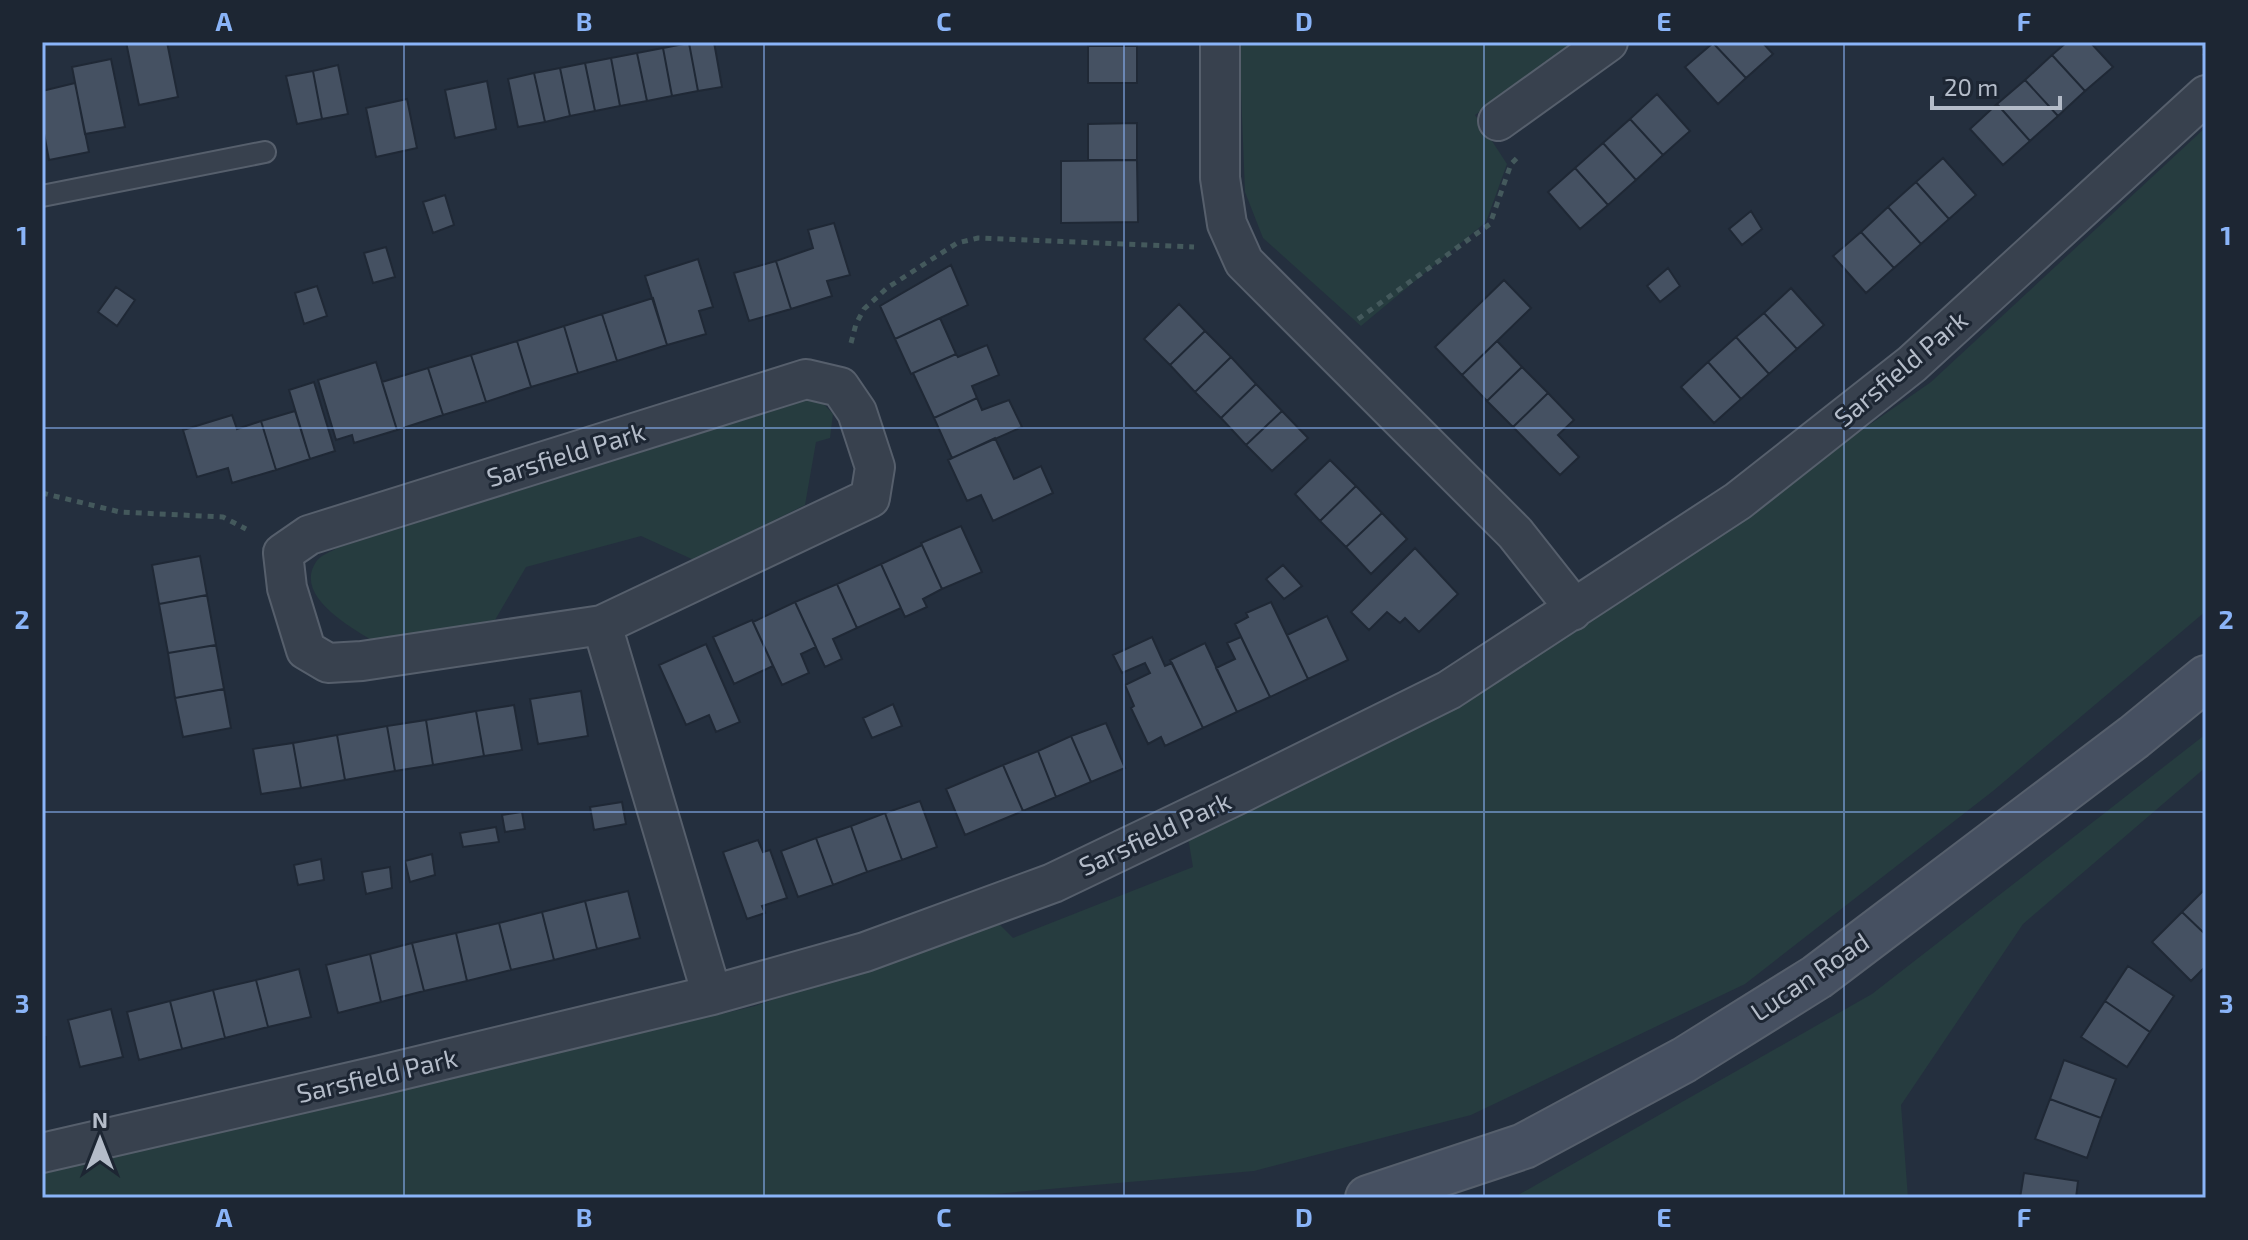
<svg xmlns="http://www.w3.org/2000/svg" width="2248" height="1240" viewBox="0 0 2248 1240" font-family="'Exo 2',sans-serif">
  <style>
    .green { fill: #263c3f }
    .building { fill: #455162; stroke: #1f2835; stroke-width: 2 }
    .lines { fill: none; stroke-linecap: round; stroke-linejoin: round }
    .lane-casing { stroke: #565f6c; stroke-width: 24 }
    .street-casing { stroke: #565f6c; stroke-width: 42 }
    .secondary-casing { stroke: #565f6c; stroke-width: 48 }
    .path { stroke: #44595c; stroke-width: 5; stroke-dasharray: 6 6; stroke-linecap: butt }
    .lane { stroke: #38414e; stroke-width: 20 }
    .street { stroke: #38414e; stroke-width: 38 }
    .secondary { stroke: #465061; stroke-width: 44 }
    .grid { fill: none; stroke: #8ab4f8; stroke-width: 2; stroke-opacity: 0.55 }
    .labels { text-anchor: middle; stroke-width: 6; stroke-linejoin: round; paint-order: stroke }
    .street-label { font-size: 26px; fill: #b4bcc9; stroke: #1d2633 }
    .neatline { fill: none; stroke: #8ab4f8; stroke-width: 3 }
    .grid-label { font-size: 26px; text-anchor: middle; font-weight: bold; fill: #8ab4f8 }
  </style>
  <rect width="100%" height="100%" fill="#242f3e"/>
  <path class="green" d="M1239 42H1576L1475 115 1507 164 1486 222 1361 326 1263 238 1245 192Z
    M2206 127V611L1993 791 1745 984 1471 1115 1254 1171 949 1198H42V1174L755 1006 996 921 1013 938 1193 867 1188 837 1619 599 1931 382Z
    M817 397 833 414 830 438 816 442 805 505 694 560 641 536 526 567 495 620 375 642C352 628 293 596 316 562 320 555 331 552 337 548Z
    M2206 734V767L2023 924 1901 1105 1908 1198H1513L1872 994Z"/>
  <path class="building" d="M126 42H167L178 97 139 105Z
    M714 42 722 87 698 91 689 43Z
    M1088 42H1137V46H1088Z
    M1762 42 1773 54 1746 78 1713 43Z
    M2067 42H2090L2113 67 2085 91 2052 55Z
    M689 43 698 91 672 96 663 48Z
    M1713 43 1746 78 1718 104 1685 67Z
    M1088 46H1137V83H1088Z
    M663 48 672 96 647 101 637 53Z
    M637 53 647 101 620 106 611 58Z
    M2052 55 2085 91 2058 116 2025 80Z
    M611 58 620 106 595 111 585 63Z
    M111 59 125 127 85 134 72 67Z
    M585 63 595 111 570 116 560 68Z
    M338 65 348 114 322 119 313 71Z
    M560 68 570 116 545 122 534 73Z
    M313 71 322 119 297 124 286 76Z
    M534 73 545 122 518 127 508 79Z
    M2025 80 2058 116 2030 141 1997 104Z
    M487 81 496 129 455 138 445 90Z
    M75 83 89 152 49 160 42 123V91Z
    M1657 94 1690 131 1663 155 1630 119Z
    M407 99 417 148 376 157 366 108Z
    M1997 104 2030 141 2003 165 1970 129Z
    M1630 119 1663 155 1636 180 1603 143Z
    M1137 123V160H1088V124Z
    M1603 143 1636 180 1608 205 1575 168Z
    M1943 158 1976 195 1949 219 1916 182Z
    M1137 160 1138 222 1061 223V161Z
    M1575 168 1608 205 1580 229 1548 192Z
    M1916 182 1949 219 1921 244 1888 207Z
    M445 195 454 225 433 233 423 202Z
    M1888 207 1921 244 1894 268 1861 232Z
    M1751 211 1762 229 1742 245 1729 229Z
    M834 223 850 275 827 281 832 296 791 309 776 261 813 248 808 230Z
    M1861 232 1894 268 1866 293 1833 256Z
    M386 247 395 277 373 283 364 253Z
    M698 259 713 307 699 311 706 334 667 345 645 276Z
    M776 261 791 309 749 321 734 273Z
    M951 265 968 305 895 339 880 306Z
    M1668 268 1680 286 1660 302 1647 286Z
    M1504 280 1531 308 1462 375 1435 347Z
    M317 286 327 316 304 324 295 293Z
    M116 287 135 300 117 326 98 312Z
    M1791 288 1824 325 1797 349 1764 313Z
    M653 298 667 345 617 361 602 314Z
    M1179 304 1205 331 1170 365 1144 339Z
    M1764 313 1797 349 1769 374 1736 337Z
    M602 314 617 361 578 373 564 326Z
    M940 318 956 354 911 374 895 339Z
    M564 326 578 373 531 387 517 341Z
    M1205 331 1231 357 1195 392 1170 365Z
    M1736 337 1769 374 1741 399 1708 362Z
    M517 341 531 387 486 402 471 355Z
    M1497 341 1522 367 1487 401 1462 375Z
    M987 345 999 375 972 386 977 398 934 418 913 373 956 354 958 357Z
    M471 355 486 402 443 415 428 368Z
    M1231 357 1256 384 1221 418 1195 392Z
    M376 362 397 430 354 443 352 435 336 440 318 380Z
    M1708 362 1741 399 1714 423 1681 387Z
    M1522 367 1548 393 1513 427 1487 401Z
    M428 368 443 415 397 430 382 382Z
    M314 382 335 451 310 459 289 390Z
    M1256 384 1282 411 1246 445 1221 418Z
    M1548 393 1574 420 1558 435 1579 457 1560 475 1513 427Z
    M977 398 982 410 1009 400 1022 427 952 458 934 418Z
    M295 411 310 459 276 470 261 421Z
    M1282 411 1308 438 1272 471 1246 445Z
    M232 415 237 429 261 421 276 470 232 483 228 468 197 477 183 430Z
    M995 438 1014 479 1041 466 1053 493 993 521 981 495 967 501 948 460Z
    M1330 460 1356 486 1320 521 1295 494Z
    M1356 486 1382 513 1346 547 1320 521Z
    M1382 513 1407 539 1371 574 1346 547Z
    M961 526 982 572 942 589 921 543Z
    M922 545 942 589 923 599 927 607 905 617 881 564Z
    M1415 548 1458 594 1419 632 1405 618 1400 623 1387 612 1369 630 1351 612Z
    M200 556 207 595 159 604 152 565Z
    M881 564 901 608 857 628 837 584Z
    M1283 565 1302 586 1284 599 1266 579Z
    M837 584 857 628 833 639 842 659 825 667 795 602Z
    M207 595 216 645 168 653 159 604Z
    M795 602 816 647 801 654 809 673 782 685 753 622Z
    M1271 602 1308 679 1270 697 1235 624 1248 617 1246 613Z
    M1327 616 1348 660 1308 679 1287 635Z
    M752 620 773 666 734 684 713 637Z
    M1152 637 1165 666 1172 663 1203 728 1165 746 1161 737 1148 744 1131 708 1134 706 1125 685 1150 673 1145 663 1122 673 1113 655Z
    M1241 637 1270 697 1237 712 1216 668 1235 659 1227 643Z
    M1205 643 1237 712 1203 728 1170 660Z
    M706 644 740 722 716 732 709 715 686 725 659 665Z
    M216 645 224 689 175 698 168 653Z
    M224 689 231 728 183 737 175 698Z
    M581 691 588 736 538 744 530 699Z
    M893 704 902 726 872 738 863 718Z
    M514 705 522 750 484 756 476 711Z
    M476 711 484 756 433 765 426 720Z
    M426 720 433 765 395 771 387 726Z
    M1106 723 1125 768 1091 782 1071 736Z
    M387 726 395 771 345 780 337 735Z
    M337 735 345 780 301 788 293 743Z
    M1071 736 1091 782 1056 797 1038 751Z
    M293 743 301 788 261 794 253 749Z
    M1038 751 1056 797 1023 811 1003 765Z
    M1003 765 1023 811 965 835 946 789Z
    M920 801 937 847 902 860 885 813Z
    M622 802 626 824 594 830 590 807Z
    M522 812 525 829 505 832 502 815Z
    M885 813 902 860 867 872 851 826Z
    M851 826 867 872 833 885 816 838Z
    M496 827 499 842 463 847 460 833Z
    M816 838 833 885 798 897 781 851Z
    M758 840 763 852 770 850 787 898 762 906 765 913 747 919 723 852Z
    M432 854 435 875 410 882 405 861Z
    M321 859 324 880 298 885 294 865Z
    M390 867 392 888 366 894 362 872Z
    M2206 888V935L2182 912Z
    M628 891 640 938 597 949 585 901Z
    M585 901 597 949 554 960 542 912Z
    M542 912 554 960 511 970 499 923Z
    M2182 912 2206 935V966L2191 981 2152 942Z
    M499 923 511 970 467 981 456 933Z
    M456 933 467 981 424 991 412 943Z
    M412 943 424 991 381 1002 370 954Z
    M370 954 381 1002 338 1013 326 965Z
    M2128 966 2174 996 2150 1032 2105 1001Z
    M299 969 311 1017 268 1027 256 980Z
    M256 980 268 1027 225 1038 213 990Z
    M213 990 225 1038 182 1049 170 1001Z
    M170 1001 182 1049 139 1060 127 1012Z
    M2105 1001 2150 1032 2127 1067 2081 1037Z
    M111 1009 123 1057 80 1067 68 1020Z
    M42 1037H46L45 1092H42Z
    M2064 1060 2116 1079 2101 1118 2050 1099Z
    M2050 1099 2101 1118 2087 1158 2035 1139Z
    M2024 1173 2078 1181 2076 1198H2020Z"/>
  <g class="lines">
    <g class="lane-casing">
      <path id="lane" d="M42 196 265 152"/>
    </g>
    <g class="street-casing">
      <path id="street" d="M1220 42V178L1227 224 1244 262 1515 533 1564 595 1572 611
        M1498 121 1608 42
        M602 625 870 498 875 467 857 412 840 387 806 379 309 535 283 553 287 588 306 650 328 663 362 661 602 625 712 995
        M42 1153 381 1075 712 995 865 952 1053 883 1243 792 1449 690 1738 501 1912 364 2206 95"/>
    </g>
    <g class="secondary-casing">
      <path id="secondary" d="M1368 1198 1524 1146 1684 1060 1817 977 2134 737 2206 678"/>
    </g>
    <path class="path" d="M2204 42 2205 55
      M1358 319 1490 224 1511 164 1517 158
      M851 343 856 324 864 309 887 288 957 243 978 238 1194 247
      M42 493 120 512 223 517 246 529"/>
    <use href="#lane" class="lane"/>
    <use href="#street" class="street"/>
    <use href="#secondary" class="secondary"/>
  </g>
  <path class="grid" d="M404 42V1198M764 42V1198M1124 42V1198M1484 42V1198M1844 42V1198M42 428H2206M42 812H2206"/>
  <g class="labels">
    <g class="street-label">
      <text transform="translate(1901 369) rotate(-40)" y="9">Sarsfield Park</text>
      <text transform="translate(566 455) rotate(-17)" y="9">Sarsfield Park</text>
      <text transform="translate(1155 834) rotate(-25)" y="9">Sarsfield Park</text>
      <text transform="translate(1810 977) rotate(-34)" y="9">Lucan Road</text>
      <text transform="translate(377 1076) rotate(-13)" y="9">Sarsfield Park</text>
    </g>
  </g>
  <rect width="2248" height="1240" fill="none" stroke="#1d2633" stroke-width="88"/>
  <g transform="translate(100 1140)" stroke="#1d2633" stroke-width="6" paint-order="stroke">
  <path d="M0-6L14 30L0 20L-14 30Z" fill="#b4bcc9"/>
  <text y="-12" font-size="22" font-weight="bold" text-anchor="middle" fill="#b4bcc9">N</text>
  </g>
  <path d="M1932 96v12h128v-12" fill="none" stroke="#b4bcc9" stroke-width="4"/>
  <text x="1944" y="96" font-size="24" fill="#b4bcc9" stroke="#1d2633" stroke-width="6" paint-order="stroke">20 m</text>
  <rect x="44" y="44" width="2160" height="1152" class="neatline"/>
  <g class="grid-label">
    <text x="224" y="31">A</text>
    <text x="584" y="31">B</text>
    <text x="944" y="31">C</text>
    <text x="1304" y="31">D</text>
    <text x="1664" y="31">E</text>
    <text x="2024" y="31">F</text>
    <text x="22" y="245">1</text>
    <text x="2226" y="245">1</text>
    <text x="22" y="629">2</text>
    <text x="2226" y="629">2</text>
    <text x="22" y="1013">3</text>
    <text x="2226" y="1013">3</text>
    <text x="224" y="1227">A</text>
    <text x="584" y="1227">B</text>
    <text x="944" y="1227">C</text>
    <text x="1304" y="1227">D</text>
    <text x="1664" y="1227">E</text>
    <text x="2024" y="1227">F</text>
  </g>
</svg>
